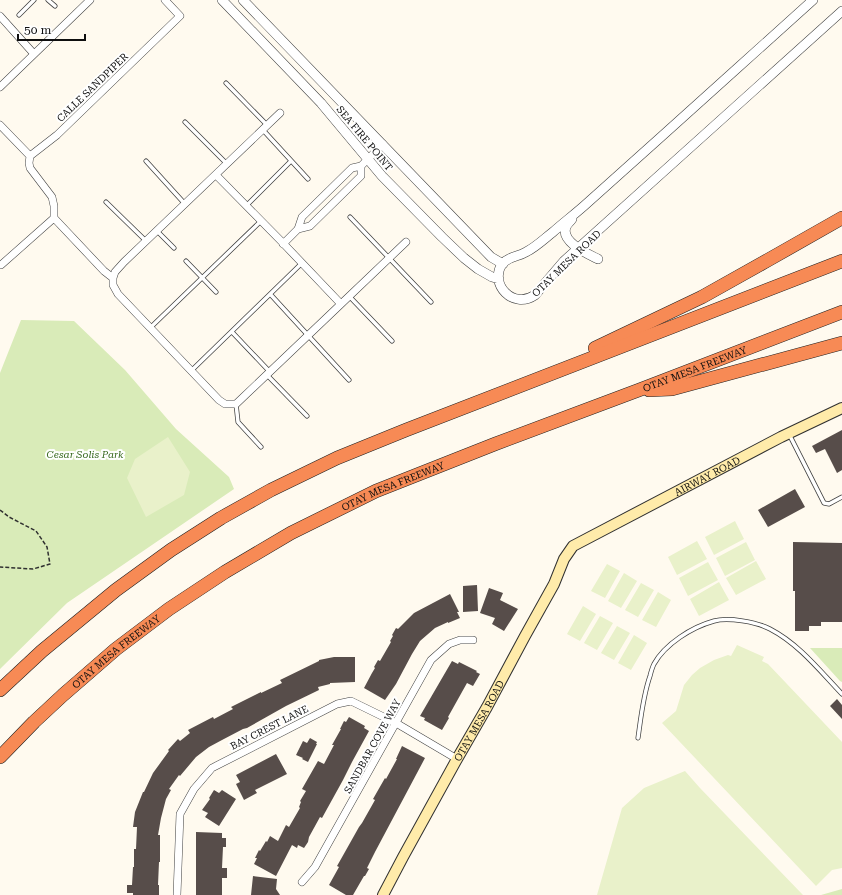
<svg xmlns="http://www.w3.org/2000/svg" width="842" height="895" viewBox="0 0 842 895" font-family="'Roboto Serif',serif">
  <style>
    .green { fill: #d9ebb8 }
    .pitch { fill: #e9f1ca }
    .building { fill: #574d4a }
    .lines { fill: none; stroke-linecap: round; stroke-linejoin: round }
    .service-casing { stroke: #414141; stroke-width: 5 }
    .minor-casing { stroke: #414141; stroke-width: 8 }
    .tertiary-casing { stroke: #414141; stroke-width: 10 }
    .secondary-casing { stroke: #303030; stroke-width: 12 }
    .motorway-casing { stroke: #1f1f1f; stroke-width: 14 }
    .path { stroke: #303030; stroke-width: 1.5; stroke-dasharray: 4 2; stroke-linecap: butt }
    .service { stroke: #fff; stroke-width: 3.5 }
    .minor { stroke: #fff; stroke-width: 7 }
    .tertiary { stroke: #fff; stroke-width: 9 }
    .secondary { stroke: #ffebaa; stroke-width: 10 }
    .motorway { stroke: #f78a55; stroke-width: 13 }
    .labels { text-anchor: middle; stroke-width: 4; stroke-linejoin: round; paint-order: stroke }
    .street-label { font-size: 10px; fill: #0e0e0e; stroke: #fff }
    .park-label { font-size: 10px; font-style: italic; fill: #36681c; stroke: #fff }
  </style>
  <rect width="100%" height="100%" fill="#fffaef"/>
  <path class="green" d="M21 320 74 321 125 370 176 429 229 477 234 489 67 603 0 669V373Z
    M810 648H842V682L840 681Z
    M842 889V895H821Z"/>
  <path class="pitch" d="M168 437 190 472 184 495 146 517 127 478 135 459Z
    M735 521 744 539 714 555 705 537Z
    M697 541 707 559 677 575 668 557Z
    M746 542 755 560 725 576 716 558Z
    M756 561 766 579 736 595 726 578Z
    M708 562 718 580 688 596 679 578Z
    M607 564 620 571 605 598 591 591Z
    M624 573 637 581 621 608 608 601Z
    M719 582 729 600 699 616 690 599Z
    M641 583 654 590 638 617 625 610Z
    M658 592 671 600 656 627 642 620Z
    M583 606 596 614 580 641 567 634Z
    M600 616 613 623 597 650 584 643Z
    M617 626 630 633 614 660 601 653Z
    M634 635 647 643 631 670 618 663Z
    M737 645 764 657 762 661 768 664 842 742V868L832 870 816 886 662 723 676 711 684 685 692 675 700 668 714 660 728 655 731 656Z
    M685 771 700 788 803 895H597L622 808 644 788Z"/>
  <path class="building" d="M842 430V470L837 473 825 449 816 453 812 446Z
    M795 489 805 507 768 527 758 510Z
    M793 542 842 543V622H821V626H809V631H795V591H793Z
    M477 585 478 611 463 612V586Z
    M489 588 503 593 500 600 518 609 504 631 492 624 495 618 480 613Z
    M450 594 459 612H457L460 618 448 623V622L435 628 420 641 412 654 396 684 385 700 364 688 372 673 375 668 374 667 378 660 380 661 391 642 390 641 393 636 392 635 396 628 398 629 414 613Z
    M334 657H355V682L330 683V684L318 687 319 690 286 706 247 728 243 729 222 740 209 747 196 757 180 776 179 775 169 789 171 790 166 799 161 818 158 835H160V862H159L158 885H159V895H133V893H127V885H132L133 867H134V849H136L137 827H133L135 812 143 792H144L153 773 169 751 168 750 178 739 180 741 190 733 188 730 213 717 214 719 233 709 231 707 261 692V693L282 683 280 680 319 661V660Z
    M452 661 458 664 459 662 477 671 476 672 480 674 473 686 467 683 448 717 449 718 442 730 424 720 425 718 420 716Z
    M837 699 842 705V719L830 706Z
    M349 717 365 726 364 728 369 731 352 762 343 780 322 818 320 817 309 837 308 842 304 848 298 845 297 848 292 845 276 876 254 864 257 858H255L259 850 260 851 266 841 267 842 270 836 278 841 286 825 289 827 300 808 299 807 301 802 300 801 306 791 302 789 318 761 324 764 334 745H332L341 729H340L344 721 346 722Z
    M310 738 317 742 316 744H317L308 762 302 759 303 758 296 755 303 741 307 743Z
    M402 746 425 758 375 852 367 868 369 869 365 876H364L353 895H346L329 885 339 867 337 866 341 859 359 827 362 823 375 800 373 799 385 778 386 779 397 759H396Z
    M276 754 287 774 255 790 257 793 244 800 236 784 240 782 236 775Z
    M214 790 219 793 222 790 236 799 219 826 205 817 208 813 202 810 210 799 209 798Z
    M196 832 222 833V838H226V847H223L222 868H227V878H222V895H196Z
    M253 876 277 879 276 889 280 895H251Z"/>
  <g class="lines">
    <g class="service-casing">
      <path id="service" d="M48 0 55 6
        M19 15 34 0
        M226 83 267 125
        M185 122 227 164
        M263 130 308 179
        M146 161 185 204
        M106 202 146 241
        M246 206 291 161
        M350 217 431 302
        M157 231 174 248
        M186 261 216 292
        M271 295 349 380
        M349 296 392 341
        M150 328 261 221
        M232 332 270 372
        M191 371 302 263
        M267 375 307 416
        M236 404 238 422 261 447
        M789 434 824 503 829 504 842 497
        M638 738C641 717 643 696 650 676 651 672 652 668 654 664 665 644 692 627 714 621 728 617 757 622 770 629 799 644 820 671 842 694"/>
    </g>
    <g class="minor-casing">
      <path id="minor" d="M0 16 34 54
        M0 87 90 0
        M0 125 30 156 57 135 180 16 165 0
        M216 175 281 241 341 304 236 404H225L219 400 118 294 113 285V278L115 272 124 262 280 113
        M54 218 104 271 113 278
        M298 229 310 226 361 176V166
        M283 244 298 229 302 217 352 168 361 166 383 144
        M0 265H1L54 218V206L52 197 30 168 29 163 30 156
        M341 304 406 242
        M302 882 315 867 431 660 449 644 460 640H473
        M177 895 180 814 194 789 212 768 337 704 351 701 396 723 457 759"/>
    </g>
    <g class="tertiary-casing">
      <path id="tertiary" d="M222 0 321 103 382 176 442 237 464 258 478 269 492 277 499 279
        M243 0 491 257 503 264
        M813 0C763 45 712 91 662 136 636 159 611 182 585 205 575 214 563 223 553 232 544 239 536 247 526 252 518 257 509 256 502 264 489 284 513 310 535 295L564 261 842 11
        M572 219C570 222 567 224 566 227 560 242 588 254 598 259"/>
    </g>
    <g class="secondary-casing">
      <g id="secondary">
        <path id="s1" d="M383 895 403 857 457 759 487 707 525 636 554 584 564 559 573 546 781 437 842 408"/>
      </g>
    </g>
    <g class="motorway-casing">
      <g id="motorway">
        <path d="M595 348 702 297 768 260 842 218"/>
        <path d="M649 390 672 389 842 343"/>
        <path d="M0 690 42 651 116 590 171 550 221 518 271 490 337 458 406 430 842 261"/>
        <path id="s2" d="M0 757 34 722 63 695 116 649 169 609 225 572 291 533 376 491 495 444 639 390 842 312"/>
      </g>
    </g>
    <path class="path" d="M0 510 9 517 36 531 47 547 50 564 33 569 0 567"/>
    <use href="#service" class="service"/>
    <use href="#minor" class="minor"/>
    <use href="#tertiary" class="tertiary"/>
    <use href="#secondary" class="secondary"/>
    <use href="#motorway" class="motorway"/>
  </g>
  <g class="labels">
    <g class="street-label">
      <text transform="translate(92 87) rotate(-44)" y="4">CALLE SANDPIPER</text>
      <text transform="translate(365 138) rotate(50)" y="4">SEA FIRE POINT</text>
      <text transform="translate(566 263) rotate(-44)" y="4">OTAY MESA ROAD</text>
      <text dy="4" stroke="none"><textPath href="#s2" startOffset="805">OTAY MESA FREEWAY</textPath></text>
      <text dy="4" stroke="none"><textPath href="#s1" startOffset="549">AIRWAY ROAD</textPath></text>
      <text dy="4" stroke="none"><textPath href="#s2" startOffset="481">OTAY MESA FREEWAY</textPath></text>
      <text dy="4" stroke="none"><textPath href="#s2" startOffset="157">OTAY MESA FREEWAY</textPath></text>
      <text dy="4" stroke="none"><textPath href="#s1" startOffset="199">OTAY MESA ROAD</textPath></text>
      <text transform="translate(269 727) rotate(-27)" y="4">BAY CREST LANE</text>
      <text transform="translate(372 746) rotate(-61)" y="4">SANDBAR COVE WAY</text>
    </g>
    <g class="park-label">
      <text x="85" y="458">Cesar Solis Park</text>
    </g>
  </g>
  <path d="M18 34v6h67v-6" fill="none" stroke="#0e0e0e" stroke-width="2"/>
  <text x="24" y="34" font-size="12" fill="#0e0e0e" stroke="#ffffff" stroke-width="3" paint-order="stroke">50 m</text>
</svg>
